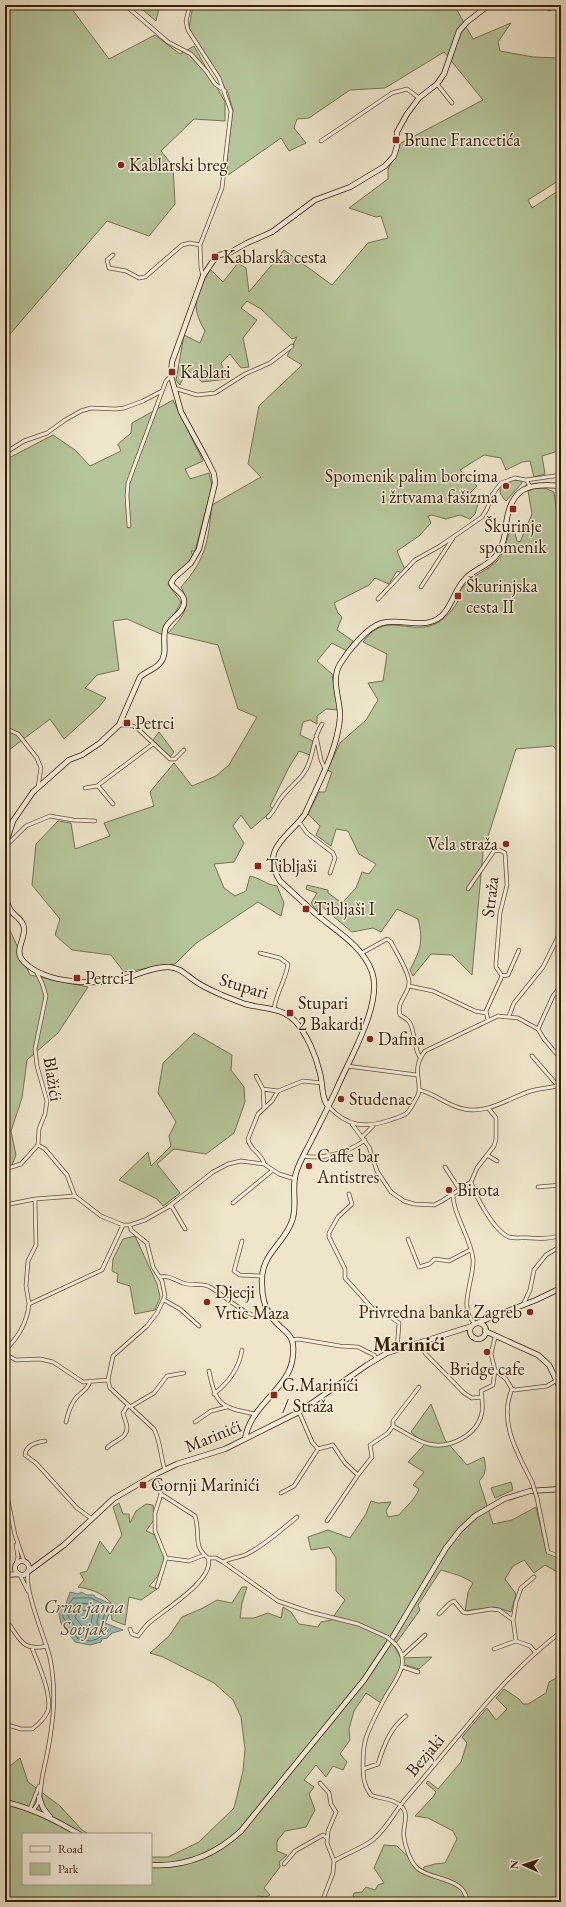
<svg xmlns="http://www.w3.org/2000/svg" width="566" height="1907" viewBox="0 0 566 1907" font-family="'EB Garamond',serif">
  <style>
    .green { fill: #b5c59a; stroke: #777250 }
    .water { fill: #99bfb5; stroke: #737f6f }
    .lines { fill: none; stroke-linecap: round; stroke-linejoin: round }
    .shore { stroke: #696f5d; stroke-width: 1 }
    .street-casing { stroke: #665036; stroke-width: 4.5 }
    .secondary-casing { stroke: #391f05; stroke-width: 6 }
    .street { stroke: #f4eedd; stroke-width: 3 }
    .secondary { stroke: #f4eedd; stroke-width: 4.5 }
    .street-bridge-casing { stroke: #665036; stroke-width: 4.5; stroke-linecap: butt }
    .street-bridge { stroke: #f4eedd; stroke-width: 3 }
    .poi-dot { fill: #8f2418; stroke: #f4eedd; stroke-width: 1.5 }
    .labels { text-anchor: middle; stroke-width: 3; stroke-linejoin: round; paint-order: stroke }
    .poi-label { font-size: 18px; fill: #391f05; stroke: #f4eedd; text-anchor: start }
    .street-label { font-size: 18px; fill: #391f05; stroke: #f4eedd }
    .water-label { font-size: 19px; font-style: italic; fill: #564f3a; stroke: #f4eedd }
    .quarter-label { font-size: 20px; font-weight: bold; fill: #391f05; stroke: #f4eedd }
  </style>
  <rect width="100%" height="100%" fill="#eee5ca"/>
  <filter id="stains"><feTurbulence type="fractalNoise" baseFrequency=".005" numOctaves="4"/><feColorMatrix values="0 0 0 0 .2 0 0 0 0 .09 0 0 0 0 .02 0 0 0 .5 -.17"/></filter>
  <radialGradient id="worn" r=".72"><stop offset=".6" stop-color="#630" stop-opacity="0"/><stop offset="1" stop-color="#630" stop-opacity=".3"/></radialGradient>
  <path class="green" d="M5 5H69L109 59 155 35 180 54 194 46 225 102V121L194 119 161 151 173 166 175 204 149 236 107 221 5 340Z
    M137 5H160L156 21Z
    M193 5H457V10L473 39 511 23 498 42 500 51 533 57 560 58 561 57V179L528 200 532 208 561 189V444L555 452 542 456 545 474 534 477 530 461 522 462 506 470 501 458 484 455 460 470 477 486 470 493 478 504 475 514 470 519 460 515 446 519 432 515 428 516 431 523 419 536 397 551 405 570 402 573 397 571 389 584 375 578 369 585 334 603 338 613 342 617 337 630 353 641 347 651 332 643 317 661 332 674 338 710 326 709 317 716V724L310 720 303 722 300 735 313 741 310 755 299 751 288 769 270 806 273 809V810L251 829 241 815 233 826 244 843 234 862 214 864 224 888 235 896 246 891 250 876C260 878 267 885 277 886L284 903 281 916 258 902 195 944 175 964C157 965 142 970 124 972L111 955 72 950 55 935 60 919 32 885 36 844 58 821 71 823 75 849 110 836 104 823 154 806 150 792 174 763 192 786 216 776 229 765 257 717 238 709 218 645 168 633C181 618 193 608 181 587 206 559 208 542 212 505L261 477 248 464 259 406 302 365 287 356 297 337 292 339 261 309 247 301 241 308 257 320 243 338 249 367 241 368 230 354 221 363 227 379 202 382 187 369 180 385 176 380 184 335 200 343 205 331C189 304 197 295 210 269L223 282 238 263 246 268 249 292 284 250 332 285 368 243 388 238 381 216 376 217 349 208 388 179V169L401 143 483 100 444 52 385 88 350 90 309 118 297 119 294 128 306 143 289 151 281 138 228 175 227 158 233 110 228 93 197 43 189 28Z
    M173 400 203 461 185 469 190 479 209 473 212 486 195 551H191L193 556C185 567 176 572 168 584L181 602 163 635 127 619 113 621 119 670 97 675 85 688 106 698 99 707 64 739 50 719 5 753V460L53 435 75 450 90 466 121 451 118 444 131 433 132 423Z
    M511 480H521L522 483 506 501C496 491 499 485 511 480Z
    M535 488H545L554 492 557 514H561V755L553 746 516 749 483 852 472 975 452 955 431 954 413 976 410 970C420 950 424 942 418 919L397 909 381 932 373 928 352 932 320 905 317 911 311 903 317 893 306 889 307 885 328 890V893L342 903 356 888 362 872 369 874 376 864 359 854 348 831 336 829 331 846 316 835 320 826 308 814 319 792H325L332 772 327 770 340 743 366 720 378 700 368 683 383 681 387 654 363 642C385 611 406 634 433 625 444 621 454 609 459 599 461 596 459 591 462 588 471 575 488 571 498 560 505 551 507 540 510 529L514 530 517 541 520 542 532 514 528 491Z
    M159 732 174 752 170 757 153 740Z
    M5 919 30 975 88 987 58 1033 27 1060 22 1098 11 1131 16 1155 12 1165 5 1167Z
    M194 1033 232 1055 231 1070 244 1087 245 1102 234 1133 206 1154 174 1149 157 1164 180 1193 163 1206 157 1199 119 1180 148 1152 151 1166 171 1146 169 1136 176 1122 158 1093 163 1063Z
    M135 1236 157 1284 160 1297 155 1310 135 1314 130 1286 117 1282 118 1274 112 1271 113 1259 123 1239Z
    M431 1404 445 1440 467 1465 484 1457C486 1468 487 1473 479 1481L493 1524 512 1520 536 1507 547 1553 561 1558V1571L559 1573 545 1565 534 1573 524 1560 513 1566 505 1579 516 1594 511 1612 495 1607 465 1611 468 1592 473 1583C462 1575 453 1574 441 1570L418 1605 420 1610 394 1646 401 1658 432 1657 419 1669 406 1665 381 1703 366 1693 354 1711 349 1729 350 1740 340 1754 347 1762 343 1770 333 1766 326 1777 316 1765 304 1780 314 1787 309 1794 315 1810 306 1827 285 1831 277 1841V1851L287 1855 279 1862 280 1867 264 1888 270 1895 266 1897 258 1896 250 1902H5V1770L20 1758 28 1782 60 1806 82 1830 89 1834H23V1884H151V1857H168L199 1842 234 1808 243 1771 245 1749 241 1717 233 1700 214 1683 163 1657 150 1653 169 1636 182 1617 203 1608 217 1600 232 1603 242 1587H247L242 1603 240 1618H254L268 1613 281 1618 283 1607 291 1612 299 1624 318 1627 321 1622 331 1620 345 1600 336 1591V1558L329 1547 311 1550 308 1537 328 1530 350 1538 366 1514 371 1501 378 1503 391 1502 386 1511 388 1517 399 1515C406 1506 415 1500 419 1489L413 1485 424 1472 408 1462 425 1444 411 1432Z
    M511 1482 513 1490 495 1498 491 1488Z
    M119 1503 123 1514H129L130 1523 136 1511 146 1504 153 1505 154 1520 146 1531 158 1536C160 1541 163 1546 164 1551 166 1564 158 1578 149 1586L157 1589 141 1600 129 1597 125 1625 112 1620 111 1613 114 1609C109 1595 92 1589 78 1587L84 1580 80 1573 87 1571 100 1541 110 1554 122 1535 113 1507Z
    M558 1677 561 1681V1902H354L356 1900 353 1896 354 1893 362 1892 366 1887 375 1890 378 1885 384 1883 374 1868 384 1845 397 1846 423 1871 424 1867 435 1864 445 1863 457 1839 453 1831 428 1818 415 1816 433 1797 436 1792 426 1783 428 1781 438 1789 461 1762 467 1743 462 1737 487 1708 496 1720 507 1709 496 1698 504 1689 519 1699 523 1704H528L546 1693 549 1682Z"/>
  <path class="water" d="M70 1592 78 1594 81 1592 87 1595H94L95 1597 111 1604 112 1608 105 1623 123 1630 112 1633 107 1638 102 1639 101 1642 90 1645 75 1642 61 1623 58 1611 66 1604Z"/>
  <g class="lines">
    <path class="shore" d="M74 1598H91L107 1606 102 1623 104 1627 108 1629V1631L97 1639 90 1641 78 1639 63 1617V1612Z
      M77 1603 90 1604 100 1609 97 1622 99 1630 93 1635 81 1634 69 1618 68 1615Z
      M81 1610 93 1612 90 1630 84 1629 75 1617Z"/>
    <g class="street-casing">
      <path id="street" d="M125 5 168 42 191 54 207 72 215 84 225 91
        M190 5 186 21 188 30 219 78 231 111 222 188 200 245 201 268 203 276
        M543 5 549 9 556 5
        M437 84 452 103
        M321 141 392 93 407 89 419 98
        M113 255 107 260 109 268 126 271 139 278 145 277 182 245 190 243 200 245
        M174 388 197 395 215 393 245 374 270 363 292 346
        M5 453 24 441 47 433 65 420 81 411 91 408 116 409 124 408 143 401 162 391
        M526 480 561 475
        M129 526 127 496 128 483 166 381 171 376
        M421 587 453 538
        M378 599 415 560 440 546 482 517 487 509 492 495 501 483 515 478 526 480 530 486
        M119 725 133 726 137 728 170 759H175L184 750
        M5 726 7 729 18 734 37 758 41 768 38 787
        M316 736 321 760 325 769
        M98 786 113 804
        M85 788 97 786 153 744
        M268 817C275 811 276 804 282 797 291 785 304 778 309 763 314 750 314 736 322 724
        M299 822 307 833 333 853 335 858 330 873
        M6 844 9 843 26 826 50 816 73 820 95 821
        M468 889 494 851 499 850 505 853 507 885 500 913 496 962V967L502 976
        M260 953 280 958 288 964C286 980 276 993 274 1009
        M362 953 387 939 391 942C396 952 409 972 409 982 409 995 396 1001 400 1015 403 1017 408 1019 410 1023 415 1032 414 1050 420 1057
        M502 976 508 975 519 950
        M409 986 433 991 475 1011 486 1013
        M509 1016 514 1003 543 967 561 931
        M488 1020 486 1011 502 976
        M538 1029 553 996 561 986
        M538 1029 544 1039 561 1059
        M532 1056 558 1086
        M347 1066 417 1075
        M256 1076 263 1089 264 1108
        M263 1089 278 1091
        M419 1090C435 1093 447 1106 464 1109 489 1114 508 1098 531 1091 541 1088 551 1088 561 1085
        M329 1107C347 1126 365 1129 390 1120 395 1118 402 1117 407 1113 411 1109 415 1100 418 1095 423 1083 410 1070 425 1051L498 1016 518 1018 538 1029
        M352 1124 369 1147 377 1171 391 1192 404 1201 414 1204 434 1205 442 1201 471 1182 477 1168 494 1146 496 1139V1118L489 1109
        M363 1136 373 1126
        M38 1145 45 1149 67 1175 75 1196 101 1216 123 1225H130L145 1220 168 1207 213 1172 228 1164 241 1161 264 1164 279 1174 295 1179
        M487 1155 497 1161
        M303 1156C323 1160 349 1152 365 1140
        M264 1164C263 1154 249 1150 248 1139L258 1114 272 1101 278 1091 303 1081 322 1083
        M445 1167 460 1190
        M5 1169 21 1164 38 1145 39 1129 45 1114 47 1101 37 1066 35 1049 46 996 42 983 36 971
        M471 1182C476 1197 494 1231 509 1237 516 1239 524 1237 531 1238 542 1239 551 1239 561 1235
        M538 1187 561 1185
        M349 1194 352 1204 338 1217 329 1233V1237L345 1269V1278L373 1309 385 1313 399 1323 397 1350
        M453 1194C453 1215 471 1238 473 1259 475 1278 456 1310 476 1324
        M233 1203 273 1170
        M5 1205 35 1199 75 1196
        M171 1205 185 1229
        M130 1225 131 1230 147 1243 153 1267 162 1281 165 1296 157 1313 147 1326 113 1356 108 1380 110 1388 154 1429C161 1442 160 1456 165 1470
        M408 1239 419 1267 429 1264 435 1259 449 1261 470 1250
        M242 1241 234 1271 240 1275 262 1276
        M160 1277C169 1275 174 1280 183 1283 191 1286 200 1283 208 1286 226 1295 249 1323 271 1316
        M164 1300 180 1309 199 1326
        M29 1304 26 1286 28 1261 36 1245 35 1199
        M523 1305 530 1290 534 1270 546 1255 561 1246
        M292 1340 298 1339 340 1346 358 1347 374 1355 377 1359
        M421 1343 425 1353 464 1393 472 1398 482 1397
        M5 1350C19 1337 27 1323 29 1304L102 1270 123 1225
        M5 1354 16 1360 40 1359 53 1362 83 1382 108 1380
        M495 1370 506 1379 512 1389 515 1390 547 1386 557 1380
        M209 1371C216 1406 221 1407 255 1414
        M419 1387 393 1421V1426C405 1432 416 1441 429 1444 450 1449 478 1435 482 1412 483 1404 482 1398 481 1391L493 1385 495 1370 491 1354 495 1337
        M512 1389C498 1422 518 1454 532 1482
        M214 1394C228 1383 239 1369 242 1350
        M130 1407 154 1393 167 1376 184 1373
        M66 1422C68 1413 70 1405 76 1398 81 1392 88 1390 90 1381
        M195 1422 211 1411 227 1407
        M45 1441C37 1442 26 1445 25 1455L36 1463 77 1508 92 1519
        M107 1448C112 1441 127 1439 127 1428 127 1423 124 1418 123 1413L128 1405
        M318 1449 333 1445 345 1463 358 1475 327 1521
        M154 1475 161 1494 195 1516C201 1534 192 1546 208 1558H216L223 1562 278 1601 310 1612 358 1624 387 1637
        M358 1475 372 1457 370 1445 388 1433 393 1426
        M5 1486 15 1535 24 1561
        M281 1493 294 1486 318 1449 312 1442 299 1412
        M537 1498 548 1552 561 1557
        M166 1558 189 1561 204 1555
        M223 1562C232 1557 239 1558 247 1554 265 1545 281 1530 297 1517
        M16 1564 18 1557 16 1545
        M28 1572C24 1590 45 1638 50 1658 58 1697 52 1734 43 1773 40 1785 42 1802 33 1810
        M20 1575 28 1591
        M534 1577 521 1588 516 1602 513 1620 516 1641 530 1646 535 1652
        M157 1587 166 1558 155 1531V1513L161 1494
        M439 1614 450 1603 454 1601 463 1612 467 1613 491 1609 499 1610 513 1620
        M5 1619C20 1637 20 1652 47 1646
        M130 1629 132 1634 138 1636C142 1631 145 1626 150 1622 164 1610 216 1579 208 1558
        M395 1644C412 1662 396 1679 386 1696 380 1707 370 1726 366 1738 363 1747 363 1757 363 1766 363 1777 364 1786 371 1795 380 1799 392 1798 400 1805 411 1814 402 1825 404 1837 405 1846 410 1861 417 1868 428 1878 452 1878 462 1889 465 1892 466 1898 469 1902
        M494 1649 516 1641
        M402 1656 425 1635
        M403 1667 418 1672
        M8 1725 21 1729H32C38 1725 46 1717 48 1710 52 1694 38 1663 32 1648
        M363 1769 378 1764C384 1745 390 1728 406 1716
        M320 1783 329 1793 331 1804 336 1812 328 1831 327 1843 334 1861 333 1873 322 1902
        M30 1809 39 1786
        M334 1861C347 1853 363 1848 374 1839 388 1827 396 1809 408 1796 457 1740 501 1677 561 1632
        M284 1864 295 1851 323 1835 327 1838"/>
    </g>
    <g class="secondary-casing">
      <path id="secondary" d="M5 846 13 821 33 792 69 760 82 755 100 743 119 725 140 677C146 671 156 669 160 663 169 653 161 639 166 627 171 618 186 611 184 600 183 592 174 590 171 583L174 578 191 563 199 549 215 483 214 474 206 458 181 412 171 376 172 362 203 276 213 261 219 255 229 253 247 243 272 232 315 200 350 187 385 166 394 156 397 146V132L407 114 419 98 437 84 444 74 459 31 467 22 489 5
        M5 898C7 903 9 908 12 912 17 918 23 920 24 928 25 941 13 951 24 962 47 985 97 985 126 978 140 974 155 966 169 967 181 968 186 975 195 981 203 987 213 991 222 995 229 998 237 1001 245 1004 262 1009 282 1007 295 1021 307 1034 316 1056 320 1073 323 1084 321 1099 329 1107
        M477 1323 536 1300 561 1288
        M470 1331a8 8 0 1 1 16 0a8 8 0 1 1-16 0Z
        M485 1331 538 1355 549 1365 561 1390
        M245 1439C250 1406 286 1390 292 1362 298 1330 283 1335 270 1315 264 1306 262 1295 262 1284 260 1254 283 1246 292 1221 298 1205 291 1188 296 1173 299 1162 306 1151 311 1141 320 1123 329 1106 337 1088 350 1058 383 1003 372 972 363 946 336 931 316 914 304 903 292 892 280 881 259 848 290 836 305 814 318 784 337 751 340 718 341 700 330 681 340 664 348 651 367 627 382 623 403 617 429 633 445 612 453 602 456 588 465 579 475 568 490 566 498 553 504 544 505 534 506 524 511 487 528 483 561 486
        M15 1568a7 7 0 1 1 14 0a7 7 0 1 1-14 0Z
        M29 1571 64 1545 113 1499 154 1475 177 1464 225 1449 299 1412 367 1365 387 1353 472 1326
        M5 1575 18 1574
        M39 1797 43 1808 50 1817
        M5 1802C32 1808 55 1820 79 1834
        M151 1865C186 1867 215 1855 241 1831L364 1680 394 1635 446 1548 460 1530 475 1516 504 1499 530 1491 561 1489"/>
    </g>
    <use href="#street" class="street"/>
    <use href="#secondary" class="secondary"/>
    <g class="street-bridge-casing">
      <path id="street-bridge" d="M532 1482 537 1498
        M387 1637 395 1644"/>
    </g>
    <use href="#street-bridge" class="street-bridge"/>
  </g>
  <g class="poi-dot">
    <rect x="392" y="136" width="8" height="8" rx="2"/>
    <circle cx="121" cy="165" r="4"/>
    <rect x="211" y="253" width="8" height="8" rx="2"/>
    <rect x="168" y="368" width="8" height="8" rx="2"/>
    <circle cx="506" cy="486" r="4"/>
    <rect x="509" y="505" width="8" height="8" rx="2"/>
    <rect x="454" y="592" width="8" height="8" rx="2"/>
    <rect x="123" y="719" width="8" height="8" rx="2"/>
    <circle cx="506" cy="844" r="4"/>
    <rect x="254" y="862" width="8" height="8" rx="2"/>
    <rect x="302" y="905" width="8" height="8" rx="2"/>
    <rect x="73" y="974" width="8" height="8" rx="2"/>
    <rect x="286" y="1009" width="8" height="8" rx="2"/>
    <circle cx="370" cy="1039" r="4"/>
    <circle cx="341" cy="1099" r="4"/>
    <circle cx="309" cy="1166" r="4"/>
    <circle cx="449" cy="1190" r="4"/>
    <circle cx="207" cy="1302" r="4"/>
    <circle cx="530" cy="1312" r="4"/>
    <circle cx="487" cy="1352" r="4"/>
    <rect x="270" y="1391" width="8" height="8" rx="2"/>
    <rect x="139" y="1481" width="8" height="8" rx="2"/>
  </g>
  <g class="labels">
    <g class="poi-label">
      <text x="404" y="146">Brune Francetića</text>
      <text x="129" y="171">Kablarski breg</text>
      <text x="223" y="263">Kablarska cesta</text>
      <text x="180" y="378">Kablari</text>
      <text x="498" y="482" text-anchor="end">Spomenik palim borcima<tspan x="498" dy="21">i žrtvama fašizma</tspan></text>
      <text x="513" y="532" text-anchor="middle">Škurinje<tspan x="513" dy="21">spomenik</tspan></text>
      <text x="466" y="592">Škurinjska<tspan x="466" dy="21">cesta II</tspan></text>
      <text x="135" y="729">Petrci</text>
      <text x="498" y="850" text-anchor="end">Vela straža</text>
      <text x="266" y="872">Tibljaši</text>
      <text x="314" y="915">Tibljaši I</text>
      <text x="85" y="984">Petrci I</text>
      <text x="298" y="1009">Stupari<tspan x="298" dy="21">2 Bakardi</tspan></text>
      <text x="378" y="1045">Dafina</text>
      <text x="349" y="1105">Studenac</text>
      <text x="317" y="1162">Caffe bar<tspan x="317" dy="21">Antistres</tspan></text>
      <text x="457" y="1196">Birota</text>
      <text x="215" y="1298">Djecji<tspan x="215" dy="21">Vrtic Maza</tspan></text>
      <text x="522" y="1318" text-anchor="end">Privredna banka Zagreb</text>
      <text x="487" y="1375" text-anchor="middle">Bridge cafe</text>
      <text x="282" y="1391">G.Marinići<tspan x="282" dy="21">/ Straža</tspan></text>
      <text x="151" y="1491">Gornji Marinići</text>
    </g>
    <g class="street-label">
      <text transform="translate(490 897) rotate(-83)" y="6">Straža</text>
      <text transform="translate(244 986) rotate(17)" y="6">Stupari</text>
      <text transform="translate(53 1079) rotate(81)" y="6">Blažići</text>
      <text transform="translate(213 1436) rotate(-22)" y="6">Marinići</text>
      <text transform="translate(425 1755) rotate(-50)" y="6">Bezjaki</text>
    </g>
    <g class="water-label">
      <text x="84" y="1613">Crna jama<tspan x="84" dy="22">Sovjak</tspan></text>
    </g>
    <g class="quarter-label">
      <text x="409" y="1351">Marinići</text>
    </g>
  </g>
  <rect width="566" height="1907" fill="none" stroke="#eee5ca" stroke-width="20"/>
  <rect x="6" y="6" width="554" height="1895" fill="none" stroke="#391f05" stroke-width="2"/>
  <rect x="10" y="10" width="546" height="1887" fill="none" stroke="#391f05"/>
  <rect x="22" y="1833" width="130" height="52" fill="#f4eedd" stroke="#a99b87"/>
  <rect x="30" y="1846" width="20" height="6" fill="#f4eedd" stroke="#a99b87"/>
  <text x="58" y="1853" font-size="12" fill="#391f05">Road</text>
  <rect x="30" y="1863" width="20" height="12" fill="#b5c59a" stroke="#a99b87"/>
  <text x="58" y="1873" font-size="12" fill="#391f05">Park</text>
  <g transform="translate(524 1865) rotate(273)" stroke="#f4eedd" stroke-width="3" paint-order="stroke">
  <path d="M0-3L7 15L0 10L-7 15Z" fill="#391f05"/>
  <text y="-6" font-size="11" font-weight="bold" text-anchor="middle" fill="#391f05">N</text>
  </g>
  <rect width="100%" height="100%" filter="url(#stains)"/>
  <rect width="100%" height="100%" fill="url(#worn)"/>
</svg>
